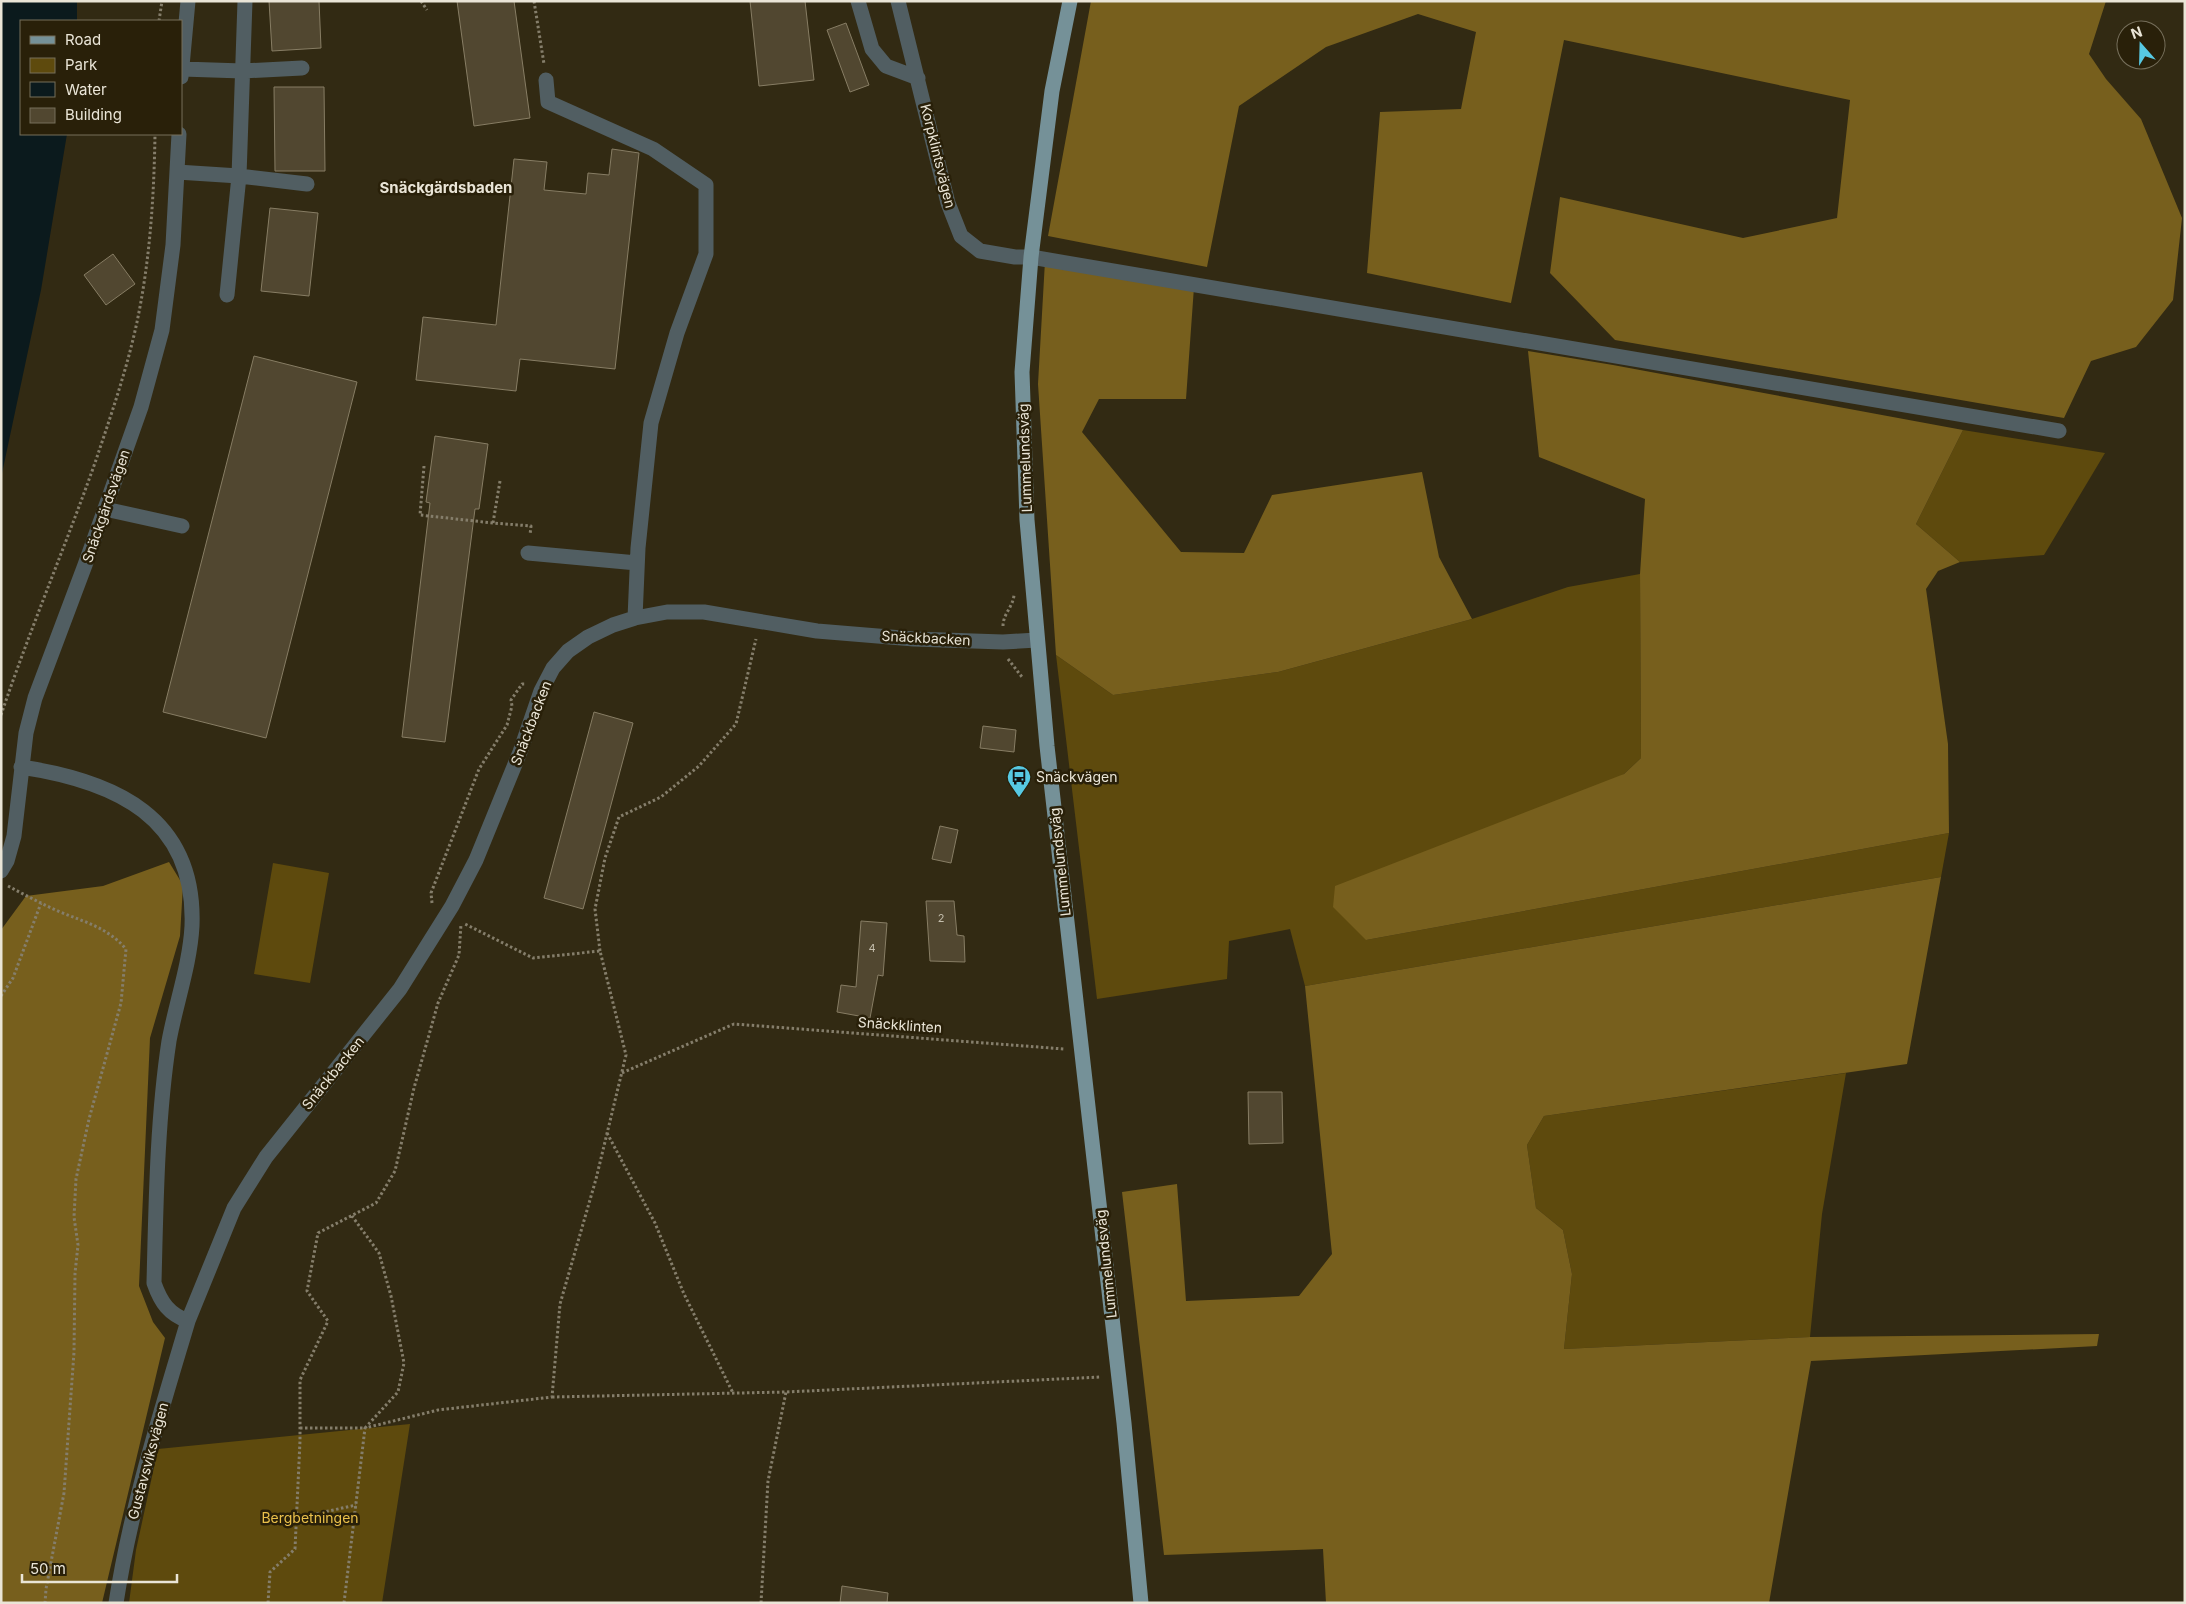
<svg xmlns="http://www.w3.org/2000/svg" width="2186" height="1604" viewBox="0 0 2186 1604" font-family="Inter,sans-serif">
  <style>
    .green { fill: #5e4a0d }
    .forest { fill: #775f1d }
    .water { fill: #0b1a1d }
    .building { fill: #514730; stroke: #877d64 }
    .lines { fill: none; stroke-linecap: round; stroke-linejoin: round }
    .path { stroke: #857e6b; stroke-width: 3; stroke-dasharray: 2.5 2.5; stroke-linecap: butt }
    .minor { stroke: #515e62; stroke-width: 15 }
    .major { stroke: #759198; stroke-width: 15 }
    .labels { text-anchor: middle; stroke-width: 5; stroke-linejoin: round; paint-order: stroke }
    .number-label { font-size: 11px; fill: #c4bead }
    .street-label { font-size: 14px; fill: #eae5d7; stroke: #292009 }
    .poi-label { font-size: 14px; fill: #eae5d7; stroke: #292009; text-anchor: start }
    .park-label { font-size: 14px; fill: #eac04b; stroke: #292009 }
    .neighbourhood-label { font-size: 15px; font-weight: bold; fill: #eae5d7; stroke: #292009 }
  </style>
  <rect width="100%" height="100%" fill="#322a13"/>
  <path class="green" d="M1963 430 2105 453 2044 555 1960 562 1916 524Z
    M1640 574 1641 758 1624 774 1366 940 1949 833 1941 877 1305 986 1290 929 1229 941 1227 979 1097 999 1056 655 1113 695 1278 672 1472 619 1568 587Z
    M273 863 329 873 310 983 254 974Z
    M1846 1073 1822 1214 1810 1337 1564 1349 1572 1274 1563 1230 1536 1208 1527 1145 1544 1116Z
    M410 1424 382 1603H129L136 1550 158 1449Z"/>
  <path class="forest" d="M1091 1H2106L2089 54 2106 79 2141 119 2182 218 2173 300 2136 347 2091 361 2064 418 1615 340 1550 273 1560 197 1743 238 1837 218 1850 100 1564 40 1511 303 1367 273 1380 112 1461 109 1476 32 1418 14 1326 47 1239 106 1207 267 1048 236Z
    M1045 261 1194 287 1186 399H1099L1082 432 1181 552 1244 553 1272 495 1422 472 1439 557 1472 619 1278 672 1113 695 1056 655 1038 384Z
    M1528 351 1613 365 1963 430 1916 524 1960 562 1938 571 1926 589 1948 744 1949 833 1366 940 1333 907 1335 886 1624 774 1641 758 1640 574 1645 499 1539 457Z
    M169 862 183 885 180 936 150 1038 139 1286 153 1322 165 1338 102 1603H1V930L26 896 103 886Z
    M1941 877 1907 1064 1544 1116 1527 1145 1536 1208 1563 1230 1572 1274 1564 1349 1810 1337 2099 1334 2097 1346 1811 1361 1769 1603H1326L1323 1549 1164 1555 1122 1192 1177 1184 1186 1301 1299 1296 1332 1254 1305 986Z"/>
  <path class="water" d="M1 1H77V21H21V134H67L41 290 1 478Z"/>
  <path class="building" d="M269 1H319L321 48 272 51Z
    M457 1H514L530 118 474 126Z
    M750 1H805L814 80 759 86Z
    M846 23 869 85 850 92 827 30Z
    M274 87H324L325 171H275Z
    M612 149 639 153 615 369 520 359 516 391 416 380 423 317 496 325 514 159 547 162 544 190 586 194 588 173 609 175Z
    M270 208 318 213 309 296 261 291Z
    M113 254 135 284 106 305 84 275Z
    M254 356 357 382 266 738 163 712Z
    M435 436 488 444 479 509H475L445 742 402 737 430 503 426 502Z
    M594 712 633 723 583 909 544 898Z
    M983 726 1016 730 1014 752 980 748Z
    M940 826 958 830 951 863 932 859Z
    M926 901H954L957 935 964 936 965 962 930 961Z
    M861 921 887 923 883 976 878 975 870 1018 837 1012 841 985 856 987Z
    M1248 1092H1282L1283 1143 1249 1144Z
    M842 1586 888 1593 887 1603H840Z"/>
  <g class="lines">
    <path class="path" d="M421 1 427 10
      M534 1 544 64
      M159 21 162 1
      M424 466 420 515 493 523
      M500 481 493 523 531 526 530 535
      M1003 626C1003 614 1013 607 1014 595
      M1008 659 1022 677
      M1 715C30 629 66 545 96 460 111 415 127 369 137 322 150 260 154 197 155 134
      M8 886C25 895 42 904 60 912 85 922 108 928 126 949L121 1003 89 1119 76 1179 74 1217 78 1245 75 1273 74 1352 64 1493 46 1589 45 1603
      M432 903 431 893 479 769 507 725 512 706 511 700 522 684H525
      M600 951 595 909 605 858 619 817 661 797 699 766 736 724 756 639
      M1 996 13 978 41 903
      M622 1073 734 1024 1064 1049
      M607 1133 655 1223 684 1294 733 1393
      M552 1397 786 1392 1101 1377
      M300 1428H365L398 1392 404 1363 391 1296 379 1253 352 1216
      M297 1518 356 1505
      M268 1603 270 1572 295 1549 300 1441V1380L328 1321 307 1291 318 1233 376 1203 395 1171 414 1088 438 1003 459 955 461 924
      M344 1603 365 1428 438 1410 552 1397 560 1304 596 1179 626 1055 600 951 533 958 463 923
      M761 1603 768 1481 786 1392"/>
    <path class="minor" d="M858 1 872 49 886 66 918 78
      M898 1 948 203 961 236 980 251 1015 257H1031L2059 431
      M182 69 243 71 302 68
      M181 77 188 1
      M546 80 548 102 653 149 706 185V254L677 333 651 423 638 548 635 618
      M177 172 239 176 307 184
      M227 295 239 176 245 1
      M105 509 182 526
      M528 553 637 563
      M21 767C115 781 196 817 192 926 190 964 176 1003 169 1041 157 1120 156 1203 154 1283 161 1303 169 1314 188 1321L234 1208 266 1157 400 989 452 906 476 860 520 752 541 691 553 668 568 651 588 637 613 625 635 618 667 612H704L817 631 914 639 1003 642 1037 640
      M1 871 7 861 14 836 26 733 35 698 85 565 141 407 162 330 173 245 179 134
      M116 1603C131 1506 160 1415 188 1321"/>
    <path class="major" d="M1070 1 1052 91 1031 257 1022 372 1027 520 1047 746 1124 1423 1141 1603"/>
  </g>
  <defs>
    <g id="bus-pin" transform="scale(1.25)"><path d="M0 17L-7.5 6A9.5 9.5 0 1 1 7.5 6Z" fill="#57c9e3" stroke="#292009"/><path d="M-5-6H5V4H4V6H2V4H-2V6H-4V4H-5ZM-3.5-4V0h7V-4ZM-3.5 1.2v1.5H-2V1.2ZM2 1.2v1.5H3.5V1.2Z" fill="#111"/></g>
  </defs>
  <g fill-rule="evenodd">
    <use href="#bus-pin" x="1019" y="777"/>
  </g>
  <g class="labels">
    <g class="number-label">
      <text x="941" y="922">2</text>
      <text x="872" y="952">4</text>
    </g>
    <g class="street-label">
      <text transform="translate(938 156) rotate(76)" y="5">Korpklintsvägen</text>
      <text transform="translate(1025 458) rotate(-92)" y="5">Lummelundsväg</text>
      <text transform="translate(106 506) rotate(-71)" y="5">Snäckgärdsvägen</text>
      <text transform="translate(926 638) rotate(3)" y="5">Snäckbacken</text>
      <text transform="translate(531 723) rotate(-69)" y="5">Snäckbacken</text>
      <text transform="translate(1060 862) rotate(-96)" y="5">Lummelundsväg</text>
      <text transform="translate(900 1025) rotate(4)" y="5">Snäckklinten</text>
      <text transform="translate(333 1073) rotate(-51)" y="5">Snäckbacken</text>
      <text transform="translate(1106 1264) rotate(-96)" y="5">Lummelundsväg</text>
      <text transform="translate(148 1461) rotate(-75)" y="5">Gustavsviksvägen</text>
    </g>
    <g class="poi-label">
      <text x="1036" y="782">Snäckvägen</text>
    </g>
    <g class="park-label">
      <text x="310" y="1523">Bergbetningen</text>
    </g>
    <g class="neighbourhood-label">
      <text x="446" y="193">Snäckgärdsbaden</text>
    </g>
  </g>
  <rect width="2186" height="1604" fill="none" stroke="#eae5d7" stroke-width="5"/>
  <rect x="20" y="20" width="162" height="115" fill="#292009" stroke="#766f5b"/>
  <rect x="30" y="36" width="25" height="8" fill="#759198" stroke="#766f5b"/>
  <text x="65" y="45" font-size="15" fill="#eae5d7">Road</text>
  <rect x="30" y="58" width="25" height="15" fill="#5e4a0d" stroke="#766f5b"/>
  <text x="65" y="70" font-size="15" fill="#eae5d7">Park</text>
  <rect x="30" y="82" width="25" height="15" fill="#0b1a1d" stroke="#766f5b"/>
  <text x="65" y="95" font-size="15" fill="#eae5d7">Water</text>
  <rect x="30" y="108" width="25" height="15" fill="#514730" stroke="#766f5b"/>
  <text x="65" y="120" font-size="15" fill="#eae5d7">Building</text>
  <g transform="translate(2141 45) rotate(340)"><circle r="24" fill="#292009" stroke="#766f5b"/>
  <path d="M0-4L9 19L0 12L-9 19Z" fill="#57c9e3"/>
  <text y="-8" font-size="14" font-weight="bold" text-anchor="middle" fill="#eae5d7">N</text>
  </g>
  <path d="M22 1574v8h155v-8" fill="none" stroke="#eae5d7" stroke-width="2.5"/>
  <text x="30" y="1574" font-size="15" fill="#eae5d7" stroke="#292009" stroke-width="4" paint-order="stroke">50 m</text>
</svg>
